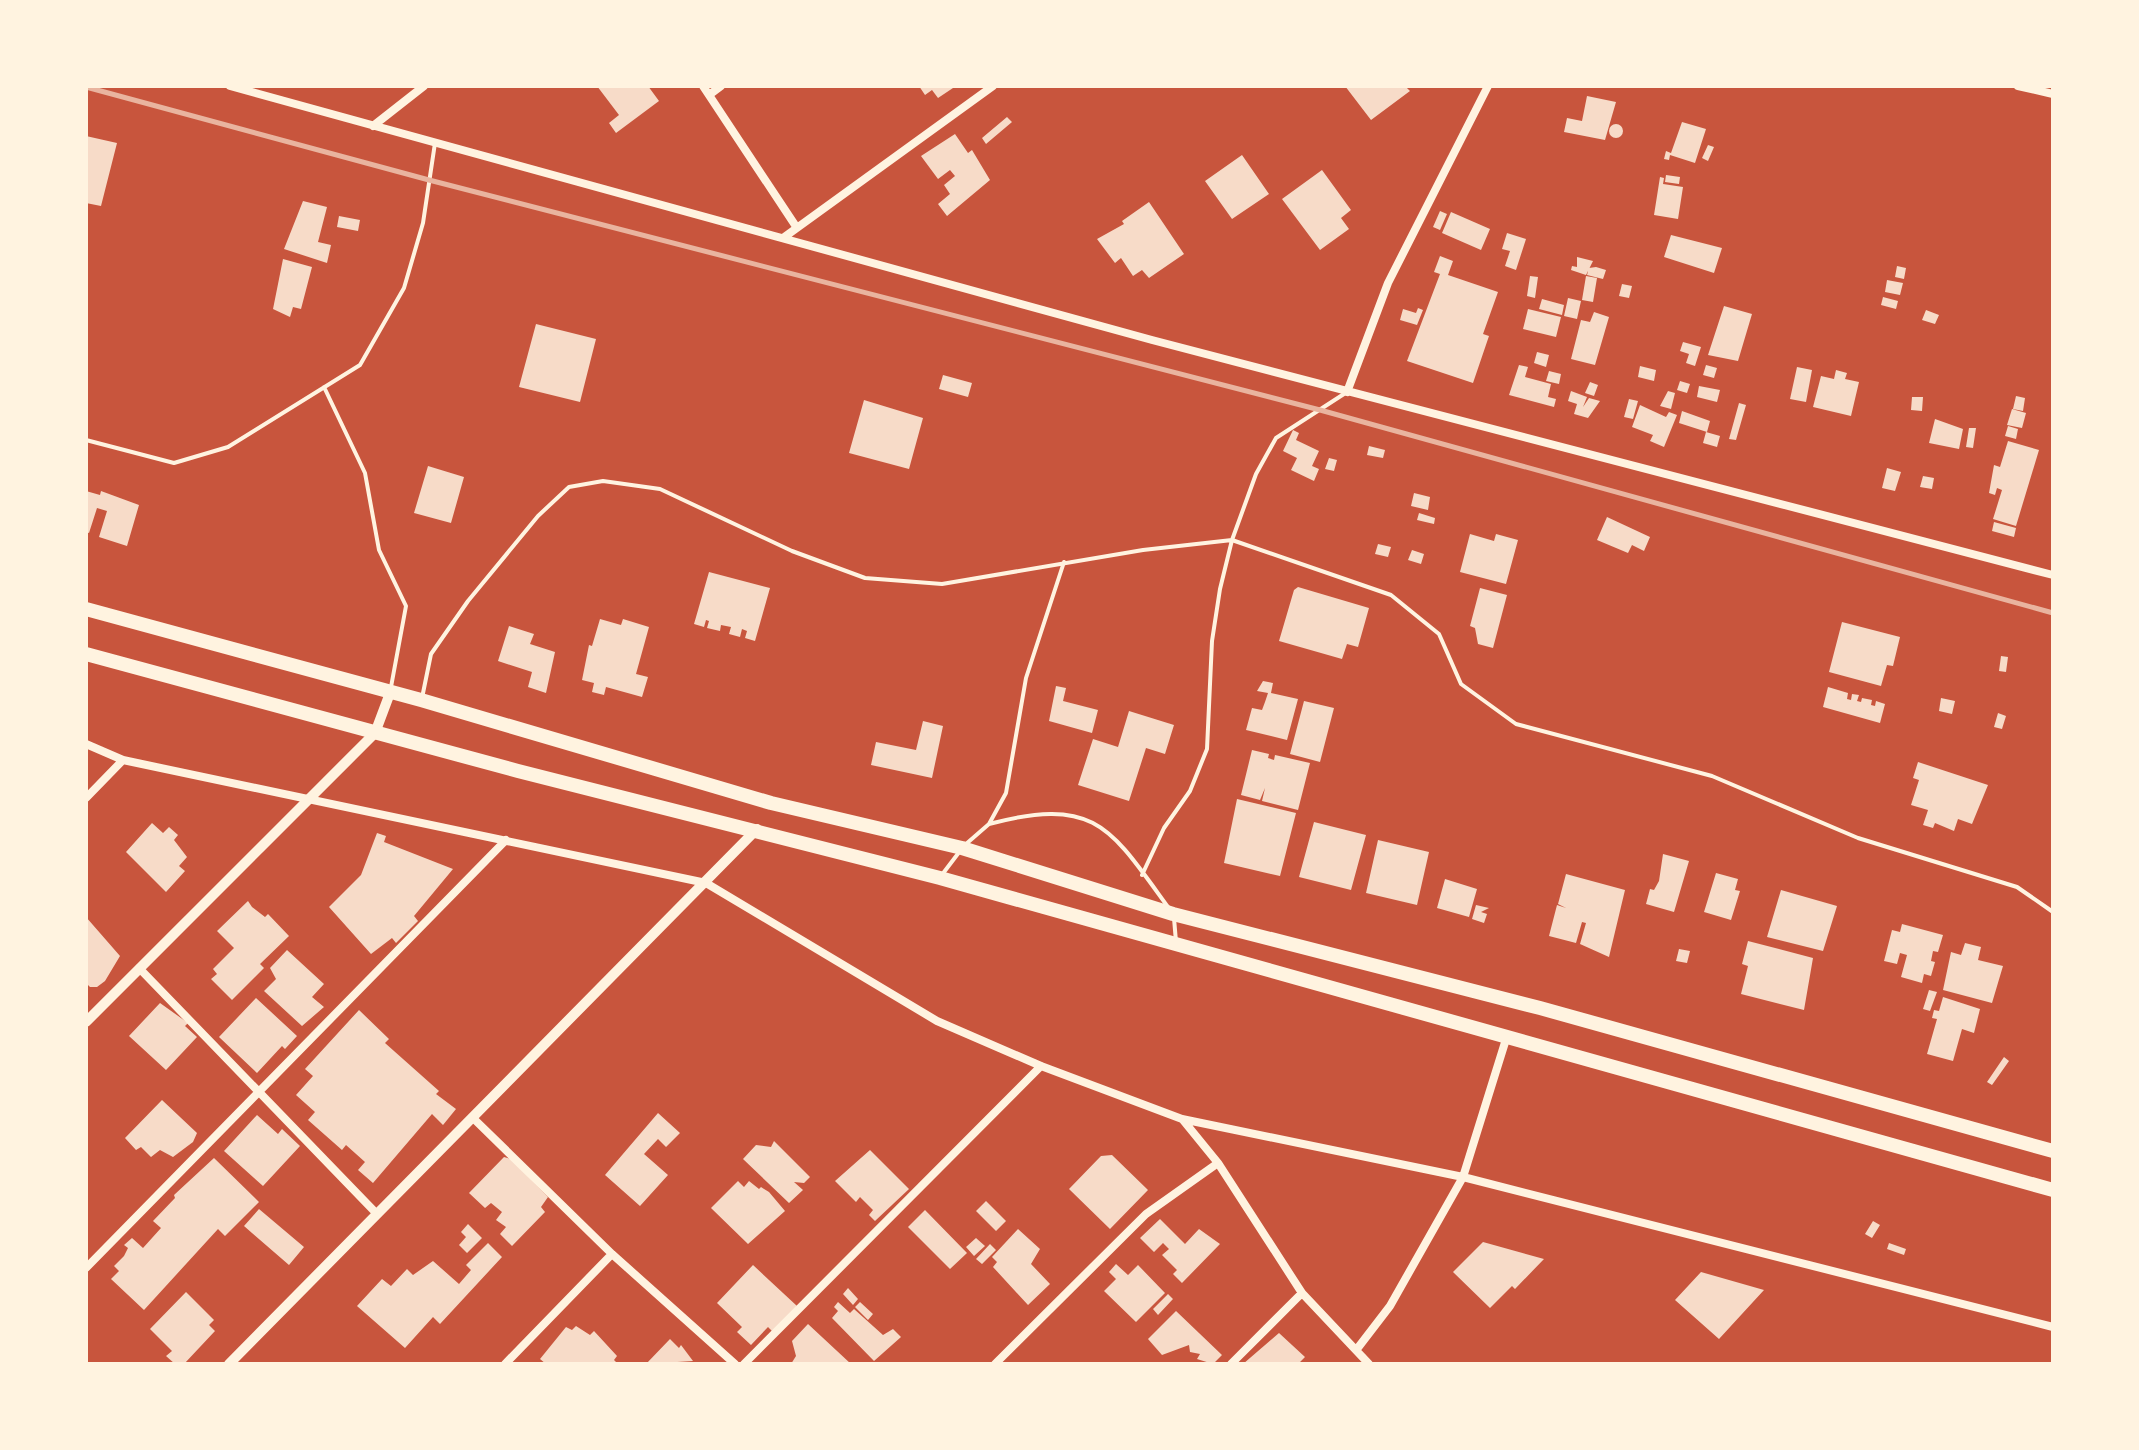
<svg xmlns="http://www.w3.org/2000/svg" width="2139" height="1450" viewBox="0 0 2139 1450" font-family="'Golos Text',sans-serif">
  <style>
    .building { fill: #f7dbc8 }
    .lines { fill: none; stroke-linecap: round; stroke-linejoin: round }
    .service { stroke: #fff3e0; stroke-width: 4 }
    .minor { stroke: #fff3e0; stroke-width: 8 }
    .tertiary { stroke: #fff3e0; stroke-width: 10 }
    .primary { stroke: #fff3e0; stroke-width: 14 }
    .rail { stroke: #e9b49f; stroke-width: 5 }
  </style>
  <rect width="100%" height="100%" fill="#c8553d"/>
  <path class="building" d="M597 86H648L659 101 616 133 609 123 619 115Z
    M919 86H956L938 98 932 90 925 95Z
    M1345 86H1405L1410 91 1371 120Z
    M1587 96 1616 102 1605 140 1564 132 1567 118 1582 121Z
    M1007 117 1012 122 986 144 982 138Z
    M1682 122 1706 129 1695 163 1670 155 1669 160 1664 159 1666 151 1671 153Z
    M1609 131a7 7 0 1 1 14 0a7 7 0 1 1-14 0Z
    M955 134 968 153 972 150 990 180 947 216 938 204 950 194 944 185 955 176 950 170 938 179 921 156Z
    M86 136 117 143 101 206 86 203Z
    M1708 145 1714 147 1708 161 1702 158Z
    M1242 155 1269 194 1232 219 1205 181Z
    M1322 170 1351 210 1341 218 1349 229 1320 250 1282 199Z
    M1666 175 1680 177 1679 184 1665 182Z
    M1660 177 1664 178 1663 184 1683 187 1678 219 1654 215Z
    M303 201 327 207 318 242 331 245 327 263 284 249Z
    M1149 202 1184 254 1149 278 1142 270 1133 276 1121 258 1115 263 1097 239 1124 224 1122 221Z
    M1440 211 1447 214 1440 230 1433 227Z
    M1451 212 1490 229 1481 250 1442 233Z
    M339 216 360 220 358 231 337 227Z
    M1507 233 1526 239 1516 270 1505 266 1510 251 1502 249Z
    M1671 235 1722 248 1714 273 1664 257Z
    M1440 256 1453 261 1448 275 1498 292 1483 334 1489 336 1473 383 1407 361 1440 274 1434 272Z
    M1577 257 1593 261 1586 275 1571 270 1572 266 1577 267Z
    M283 259 312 267 301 309 293 307 290 317 273 309Z
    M1897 266 1906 268 1904 279 1895 277Z
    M1596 267 1606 270 1603 279 1587 275 1589 268Z
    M1530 276 1538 277 1535 298 1527 296Z
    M1586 276 1597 278 1593 302 1582 300Z
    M1887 280 1903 283 1900 295 1885 292Z
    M1622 284 1632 286 1629 298 1619 296Z
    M1883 297 1898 301 1896 309 1881 305Z
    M1568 298 1581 301 1577 319 1564 316Z
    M1542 299 1564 305 1562 315 1539 309Z
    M1724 306 1752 314 1738 361 1708 355Z
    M1418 308 1423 310 1417 325 1400 320 1403 309 1416 313Z
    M1528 309 1561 317 1556 337 1523 329Z
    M1926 310 1939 315 1935 324 1922 320Z
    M1594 312 1609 317 1595 365 1571 359 1581 320 1590 322Z
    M536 324 596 339 580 402 519 387Z
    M1683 342 1701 347 1695 366 1686 363 1689 354 1680 351Z
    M1537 352 1549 355 1546 367 1534 363Z
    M1519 365 1528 367 1525 377 1551 384 1548 397 1556 399 1554 407 1509 395Z
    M1706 365 1717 368 1714 378 1703 375Z
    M1640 366 1656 370 1654 381 1638 377Z
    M1797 367 1812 370 1806 402 1790 399Z
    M1836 370 1847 373 1845 379 1859 382 1851 416 1813 407 1821 376 1834 379Z
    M1549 371 1561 374 1559 384 1546 381Z
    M943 375 972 383 968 397 939 389Z
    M1680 381 1690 384 1687 393 1677 390Z
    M1590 382 1598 385 1594 396 1585 393Z
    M1699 386 1720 390 1717 402 1697 397Z
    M1571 391 1587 397 1583 407 1589 398 1600 401 1588 418 1574 414 1577 404 1568 401Z
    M1668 391 1675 393 1671 409 1660 406Z
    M2016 396 2025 398 2023 411 2013 409Z
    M1912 397H1923L1922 411 1911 410Z
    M1629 399 1638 401 1633 419 1624 417Z
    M864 400 923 418 909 469 849 453Z
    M1739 403 1746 405 1736 440 1729 439Z
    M1640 405 1666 417 1669 412 1677 415 1664 447 1650 441 1653 435 1632 427Z
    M2012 409 2026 413 2022 428 2007 425Z
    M1682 411 1710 421 1707 432 1679 423Z
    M1935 419 1963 429 1959 449 1929 443Z
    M2008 426 2018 429 2016 439 2005 436Z
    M1969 428H1976L1973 448 1966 447Z
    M1293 430 1299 433 1296 440 1319 451 1312 466 1319 469 1314 481 1291 470 1297 458 1283 451Z
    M1706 432 1720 436 1717 447 1703 443Z
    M2008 441 2039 450 2016 526 1993 519 2002 490 1997 488 1995 495 1989 493 1994 465 2000 467Z
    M1369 446 1385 450 1383 458 1367 455Z
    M1329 458 1337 460 1334 471 1325 469Z
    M428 466 464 477 451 523 414 513Z
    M1887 468 1901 472 1895 491 1882 488Z
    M1923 476 1934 478 1932 489 1920 487Z
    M86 491 100 495 101 491 139 505 127 546 99 537 107 511 97 508 89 533 86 532Z
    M1414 493 1430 497 1428 510 1411 506Z
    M1419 513 1435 518 1434 524 1417 520Z
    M1607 517 1650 537 1644 551 1632 545 1628 553 1597 540Z
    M1994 522 2016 528 2014 537 1992 531Z
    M1470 534 1494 541 1496 534 1518 540 1506 584 1460 572Z
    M1378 544 1391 547 1388 557 1375 554Z
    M1412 550 1424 554 1421 564 1408 560Z
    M709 572 770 588 755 641 745 638 747 631 742 629 740 637 729 634 731 627 721 625 720 631 707 628 709 621 706 620 704 627 694 624Z
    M1298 587 1369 608 1358 647 1347 644 1342 659 1279 641 1294 590Z
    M1480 588 1507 595 1493 648 1478 644 1475 628 1470 626Z
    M600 619 621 625 623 619 649 627 636 674 648 677 642 697 606 687 604 695 592 692 594 683 582 680 589 645 592 646Z
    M1842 622 1900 637 1893 666 1887 665 1881 686 1829 672Z
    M509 626 534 634 530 644 555 652 546 693 528 687 532 672 498 661Z
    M2001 656 2008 657 2006 672 1999 671Z
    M1263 681 1273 683 1271 693 1298 699 1287 740 1246 730 1252 708 1262 710 1265 702 1268 693 1257 691Z
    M1056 686 1066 688 1063 701 1098 710 1092 733 1049 721Z
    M1828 687 1848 693 1847 699 1851 700 1852 694 1859 695 1857 701 1861 702 1862 698 1872 700 1871 705 1875 706 1876 701 1885 704 1880 723 1823 707Z
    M1941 698 1955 701 1952 714 1939 711Z
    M1304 701 1334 708 1320 762 1290 754Z
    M1129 711 1174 725 1165 754 1146 748 1129 801 1078 785 1093 739 1118 747Z
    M1998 713 2006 716 2002 729 1994 727Z
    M923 721 943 726 932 778 871 765 876 742 916 750Z
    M1252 750 1269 754 1268 758 1274 760 1275 755 1310 763 1298 810 1262 801 1265 788 1260 800 1241 795Z
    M1918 762 1988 785 1972 824 1958 819 1954 831 1935 823 1933 828 1923 825 1928 810 1911 805 1919 780 1913 778Z
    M1237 799 1296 813 1280 876 1224 863Z
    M1314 822 1366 835 1351 890 1299 877Z
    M152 823 163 833 169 827 178 835 174 840 187 857 179 866 185 871 166 892 126 852Z
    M377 833 386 836 384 842 453 869 414 916 418 921 396 943 392 938 371 954 329 907 361 875Z
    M1378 840 1429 852 1417 905 1366 893Z
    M1663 854 1689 861 1674 912 1646 904 1650 889 1654 890 1659 881Z
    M1716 873 1738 879 1735 890 1740 891 1731 920 1704 912Z
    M1566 874 1625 890 1609 957 1580 944 1586 923 1582 922 1576 943 1549 936 1557 905 1566 908 1558 904Z
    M1445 879 1477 889 1469 917 1437 908Z
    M1781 890 1837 906 1823 951 1767 937Z
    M248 901 252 907 265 917 268 914 289 936 260 964 264 968 232 1000 211 979 217 974 213 969 234 948 217 931Z
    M1476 905 1489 908 1481 912 1487 914 1484 923 1472 919Z
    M86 917 120 956 105 981 97 987H90L86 983Z
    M1902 924 1943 935 1938 952 1933 951 1931 961 1935 962 1931 976 1924 974 1922 983 1901 977 1907 955 1900 953 1897 964 1884 961 1892 930 1900 932Z
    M1748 941 1813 958 1804 1010 1741 994 1748 966 1742 964Z
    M1965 943 1981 947 1978 960 2003 966 1992 1003 1943 990 1951 952 1961 955Z
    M1679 949 1690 951 1687 963 1676 961Z
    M287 950 324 984 312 997 324 1007 302 1026 264 991 276 979 270 968Z
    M1929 990 1937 992 1930 1011 1923 1009Z
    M1943 997 1980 1009 1974 1033 1962 1029 1953 1061 1927 1054 1937 1019 1932 1018 1934 1010 1939 1011Z
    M256 998 297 1036 285 1049 282 1046 257 1073 219 1037Z
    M160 1003 188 1023 185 1026 197 1037 166 1070 129 1036Z
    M359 1010 389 1039 385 1043 439 1091 436 1094 456 1109 443 1125 432 1114 373 1183 358 1170 365 1162 346 1145 342 1150 308 1120 315 1112 296 1095 313 1076 305 1069Z
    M2004 1057 2009 1061 1992 1085 1987 1082Z
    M162 1100 197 1133 193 1142 173 1157 160 1150 151 1157 141 1147 136 1150 125 1138Z
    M658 1113 680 1133 666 1147 658 1139 644 1154 668 1175 640 1206 605 1175Z
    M257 1115 278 1134 282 1129 300 1146 263 1186 224 1151Z
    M774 1141 810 1177 804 1183 794 1182 803 1190 789 1203 743 1159 756 1145 771 1147Z
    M870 1150 909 1189 875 1221 869 1215 873 1210 860 1197 856 1202 835 1181Z
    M1112 1155 1148 1190 1110 1229 1069 1189 1101 1156Z
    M504 1157 511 1159 548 1197 541 1207 545 1212 512 1246 500 1234 506 1227 496 1220 502 1212 491 1203 485 1208 469 1193Z
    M214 1158 259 1202 225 1236 218 1229 144 1310 111 1279 119 1271 114 1266 124 1256 128 1248 124 1245 132 1238 143 1248 161 1228 153 1221 175 1198 174 1195Z
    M738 1181 744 1187 749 1181 759 1189 761 1187 769 1192 785 1211 748 1244 711 1208Z
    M986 1201 1006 1221 996 1231 976 1211Z
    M259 1209 304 1247 289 1265 244 1226Z
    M925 1210 967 1253 950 1269 908 1227Z
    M1160 1219 1185 1244 1199 1229 1220 1244 1182 1283 1173 1274 1177 1270 1162 1255 1169 1249 1163 1243 1154 1252 1140 1238Z
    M1873 1221 1880 1225 1872 1238 1865 1234Z
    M468 1224 482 1238 467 1253 459 1245 466 1237 461 1232Z
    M1018 1229 1040 1249 1031 1264 1050 1284 1028 1305 993 1267 997 1262 992 1257Z
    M976 1238 985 1246 974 1256 966 1247Z
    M1483 1242 1544 1259 1515 1289 1512 1286 1490 1308 1453 1272Z
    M488 1243 502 1257 440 1324 433 1317 405 1348 357 1306 382 1279 391 1286 407 1269 413 1275 433 1261 459 1284 471 1270 466 1265Z
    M1889 1243 1906 1249 1904 1255 1887 1249Z
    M990 1244 996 1250 982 1264 976 1259Z
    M1116 1264 1128 1275 1138 1265 1165 1293 1136 1322 1104 1291 1116 1279 1109 1272Z
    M753 1265 797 1306 773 1332 768 1327 751 1345 737 1332 742 1327 717 1303Z
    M1701 1272 1764 1290 1719 1339 1675 1300Z
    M848 1288 858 1299 853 1305 843 1294Z
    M186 1292 214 1320 209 1325 215 1331 184 1364H175L166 1356 172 1351 150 1329Z
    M1168 1294 1173 1299 1158 1315 1153 1309Z
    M838 1302 850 1313 854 1309 883 1335 893 1329 901 1337 874 1361 832 1318 838 1311 834 1307Z
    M860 1302 873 1314 868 1320 855 1307Z
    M1176 1311 1222 1355 1213 1364 1197 1359 1200 1354 1190 1352 1189 1345 1162 1355 1148 1339Z
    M808 1324 851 1364H791L796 1356 792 1341Z
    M576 1326 590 1335 594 1331 617 1356 614 1360 618 1364H546L540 1359 566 1327 572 1330Z
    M1279 1333 1305 1357 1298 1364H1243Z
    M670 1339 679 1348 681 1345 693 1361 646 1364Z"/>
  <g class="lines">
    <path class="service" d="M324 387 365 473 379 550 406 606 391 687
      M86 440 174 463 228 447 360 365 404 288 423 223 435 143
      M422 698 431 654 468 601 538 516 569 487 603 481 660 489 792 551 865 578 942 584 1143 550 1232 540 1391 595 1439 634 1461 684 1516 724 1712 776 1858 838 2017 887 2053 912
      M989 824C1095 796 1110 827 1168 907
      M966 844 989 824 1006 793 1026 678 1064 562
      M1142 875 1164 828 1190 791 1207 749 1212 641 1220 589 1232 540 1256 474 1276 438 1347 392
      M941 876 960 851
      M1174 918 1176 942"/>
    <path class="minor" d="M230 86 1152 340 2053 575
      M703 86 797 228
      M2018 86 2053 94
      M709 95 721 86
      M373 126 424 86
      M783 238 993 86
      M1347 392 1388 283 1488 86
      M86 744 123 760 706 883 937 1021 1041 1066 1182 1119 1463 1177 2053 1327
      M86 798 123 760
      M139 968 377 1214
      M473 1118 612 1254 735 1364
      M1183 1120 1218 1163 1302 1293 1369 1364
      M86 1268 506 840
      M1357 1349 1390 1306 1463 1177 1507 1036
      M505 1364 612 1254
      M744 1364 1041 1066
      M995 1364 1146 1214 1218 1163
      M1231 1364 1302 1293"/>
    <path class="tertiary" d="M86 1022 375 733 390 693
      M229 1364 757 829"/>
    <path class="primary" d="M86 609 421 700 771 803 962 848 1173 914 1540 1008 2053 1151
      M86 654 518 771 940 878 2053 1190"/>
    <path class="rail" d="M86 87 429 180 1320 410 2053 613"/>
  </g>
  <rect width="2139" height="1450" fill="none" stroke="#fff3e0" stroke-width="176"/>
</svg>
